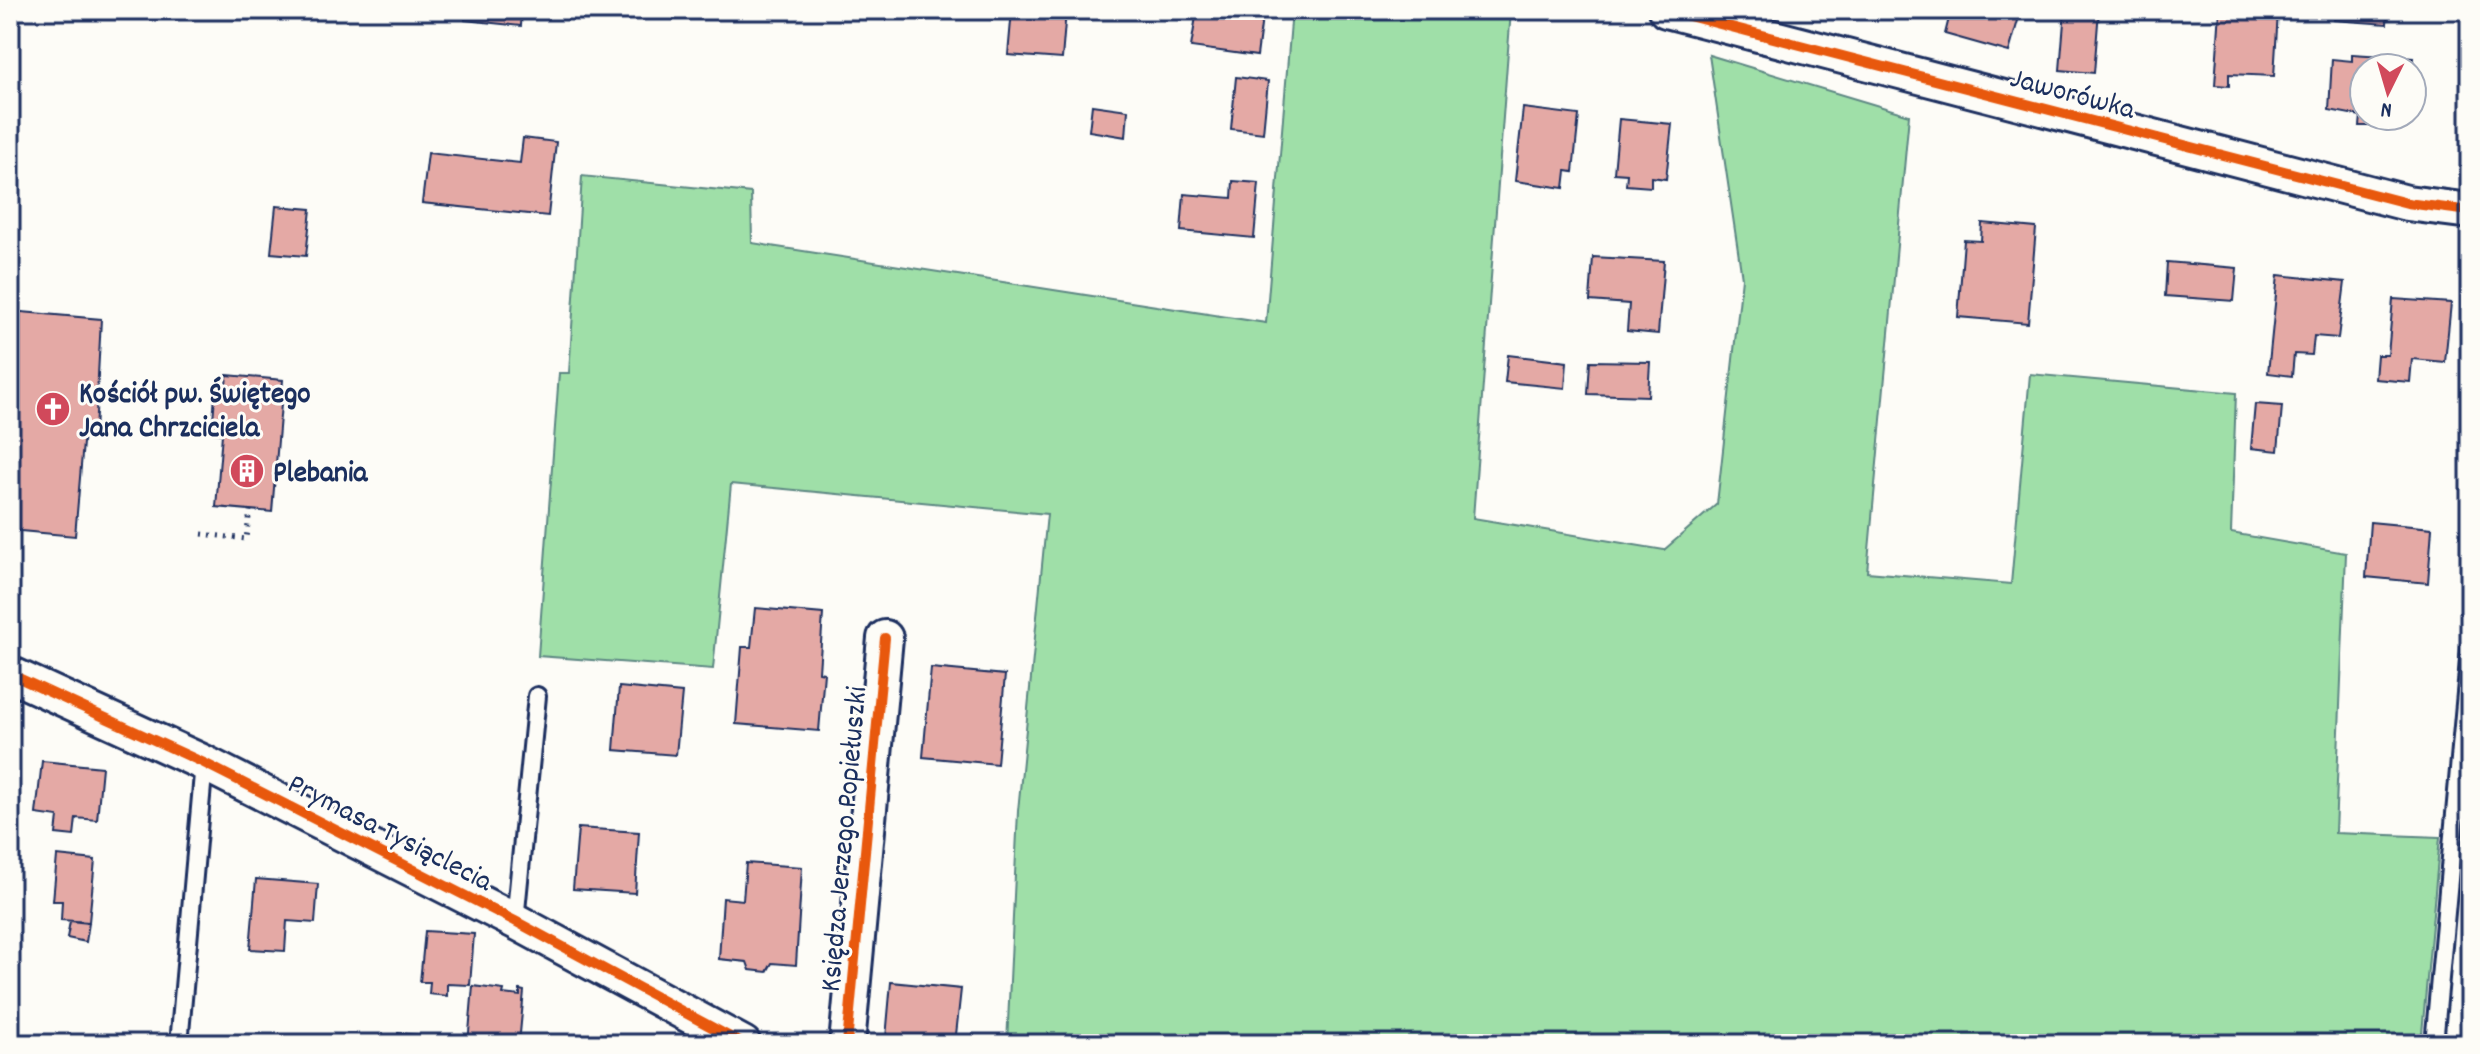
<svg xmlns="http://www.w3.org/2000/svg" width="2480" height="1054" viewBox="0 0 2480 1054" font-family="Dekko,sans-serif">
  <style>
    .green { fill: #9fdfa8; stroke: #5d8783; stroke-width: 2 }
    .building { fill: #e4a9a5; stroke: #1b2f5e; stroke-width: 2 }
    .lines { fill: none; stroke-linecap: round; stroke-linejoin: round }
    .lane-casing { stroke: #1b2f5e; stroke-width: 22 }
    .street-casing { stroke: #1b2f5e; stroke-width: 40 }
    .path { stroke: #1b2f5e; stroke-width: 5; stroke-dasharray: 2 6; stroke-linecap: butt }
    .lane { stroke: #fdfcf7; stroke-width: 16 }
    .street { stroke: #fdfcf7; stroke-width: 34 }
    .cycleway-casing { stroke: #fdfcf7; stroke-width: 15 }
    .cycleway { stroke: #e8590c; stroke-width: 10 }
    .labels { text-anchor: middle; stroke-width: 6; stroke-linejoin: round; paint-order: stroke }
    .street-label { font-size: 30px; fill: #1b2f5e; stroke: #fdfcf7 }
    .poi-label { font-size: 30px; font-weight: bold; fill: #1b2f5e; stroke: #fdfcf7; text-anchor: start }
  </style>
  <rect width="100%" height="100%" fill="#fdfcf7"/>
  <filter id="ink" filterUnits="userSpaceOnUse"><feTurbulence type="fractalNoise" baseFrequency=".0125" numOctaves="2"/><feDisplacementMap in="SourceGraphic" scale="16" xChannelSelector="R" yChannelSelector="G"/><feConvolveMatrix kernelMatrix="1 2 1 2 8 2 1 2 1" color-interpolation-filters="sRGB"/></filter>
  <g filter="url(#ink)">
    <path class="green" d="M1292 10H1511L1473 518 1664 550 1717 504 1742 278 1709 55 1909 115 1867 572 2011 584 2030 374 2236 393 2231 533 2346 553 2335 833 2440 837 2421 1044H1007L1018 811 1047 514 731 484 713 669 538 656 559 373H569L582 176 751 193 752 243 1266 323Z"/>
    <path class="building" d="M465 10H522L521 26 465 20Z
      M604 10H658V17Z
      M1012 10H1066L1062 59 1008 55Z
      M1197 10H1263L1257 56 1191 47Z
      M1951 10H2021L2009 52 1945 34Z
      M2065 10H2099L2094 73 2060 70Z
      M2220 10 2278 12 2274 76 2229 74V86L2215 85Z
      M2335 10H2388L2387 24 2334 20Z
      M2352 54 2413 58 2412 68H2364V116H2409V119L2375 116 2374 126H2360L2361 116 2329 110 2332 59 2352 61Z
      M1236 77 1268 81 1263 133 1231 129Z
      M1092 105 1128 110 1126 137 1089 131Z
      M1523 108 1579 115 1573 172 1566 171 1564 188 1515 181Z
      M1619 119 1672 124 1666 179 1651 177V187L1626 185 1627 174 1614 173Z
      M523 138 556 142 548 216 422 203 428 153 520 163Z
      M1233 181 1259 183 1254 238 1181 231 1184 194 1232 198Z
      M276 206 311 209 306 256 271 253Z
      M1982 223 2036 228 2028 323 1958 317 1964 240 1981 241Z
      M1593 257 1664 261 1658 334 1627 331 1629 304 1590 301Z
      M2167 262 2237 268 2234 301 2165 296Z
      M2278 275 2345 282 2338 338 2314 336 2312 355 2294 354 2292 376 2268 373Z
      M2393 299 2451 303 2445 362 2412 359 2410 382 2375 379 2377 355H2388Z
      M10 311 101 319 95 432 84 431 75 536 10 530Z
      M1508 355 1567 362 1565 388 1505 382Z
      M1590 361 1650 362 1648 396 1588 394Z
      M227 375 283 380 272 512 216 507 222 434 212 433 215 395 225 396Z
      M2255 404 2282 406 2278 451 2251 448Z
      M2370 522 2432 528 2428 583 2366 577Z
      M755 608 823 614 819 672 824 673 819 731 736 724 742 647H751Z
      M931 668 1005 675 997 764 923 757Z
      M619 687 682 693 676 755 614 750Z
      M42 761 102 767 97 820 76 818 74 836 56 834 58 817 36 814Z
      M578 828 639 832 635 893 573 889Z
      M57 856 95 860 89 922 61 920 62 901H53Z
      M746 863 802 867 796 965 772 963 767 972 750 970 747 962 719 959 723 898 743 900Z
      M256 879 318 884 315 923 287 921 285 951 250 949Z
      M70 921 89 923 86 942 67 938Z
      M425 931 474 934 470 985 447 984V996L429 994 430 982H420Z
      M891 982 961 989 955 1044 886 1038Z
      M473 986 504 990 503 994 520 996V990L524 991 519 1044H468Z
      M398 1033 419 1035 418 1044H397Z"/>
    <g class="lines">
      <g class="lane-casing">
        <path id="lane" d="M515 921 537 696
          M179 1044 204 763
          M2434 1044 2470 649"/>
      </g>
      <g class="street-casing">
        <path id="street" d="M1666 10 2407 203 2470 211
          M10 674 204 763 515 921 743 1044
          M847 1044 885 638"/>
      </g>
      <path class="path" d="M202 534 246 539 250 510"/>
      <use href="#lane" class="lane"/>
      <use href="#street" class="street"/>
      <g class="cycleway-casing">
        <path id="cycleway" d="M1666 10 2407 203 2470 211
          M10 674 204 763 515 921 743 1044
          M847 1044 885 638"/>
      </g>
      <use href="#cycleway" class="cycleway"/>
    </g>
  </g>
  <defs>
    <g id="church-disc" transform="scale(1.8)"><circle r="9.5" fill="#d1495b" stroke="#fdfcf7"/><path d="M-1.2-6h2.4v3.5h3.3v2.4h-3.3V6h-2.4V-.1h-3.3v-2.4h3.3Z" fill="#fff"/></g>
    <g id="building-disc" transform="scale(1.8)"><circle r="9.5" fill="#d1495b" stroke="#fdfcf7"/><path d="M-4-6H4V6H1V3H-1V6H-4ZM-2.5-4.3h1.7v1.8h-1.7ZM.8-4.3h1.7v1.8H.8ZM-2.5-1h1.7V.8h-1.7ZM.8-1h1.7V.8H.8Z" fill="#fff"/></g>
  </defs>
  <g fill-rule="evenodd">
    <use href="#church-disc" x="53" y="409"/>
    <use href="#building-disc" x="247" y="471"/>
  </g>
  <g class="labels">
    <g class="street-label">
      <text transform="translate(2073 92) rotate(15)" y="10">Jaworówka</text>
      <text transform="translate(391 831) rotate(27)" y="10">Prymasa Tysiąclecia</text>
      <text transform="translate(842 839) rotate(-85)" y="10">Księdza Jerzego Popiełuszki</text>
    </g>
    <g class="poi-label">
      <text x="79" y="402">Kościół pw. Świętego<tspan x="79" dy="34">Jana Chrzciciela</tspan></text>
      <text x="273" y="481">Plebania</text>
    </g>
  </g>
  <rect width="2480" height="1054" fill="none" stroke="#fdfcf7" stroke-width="40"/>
  <rect x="20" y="20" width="2440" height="1014" fill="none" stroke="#1b2f5e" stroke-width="3" filter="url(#ink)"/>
  <g transform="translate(2388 92) rotate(185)"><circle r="38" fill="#fdfcf7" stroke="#a3aaba" stroke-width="2"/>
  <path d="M0-6L14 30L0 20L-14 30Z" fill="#d1495b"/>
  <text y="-12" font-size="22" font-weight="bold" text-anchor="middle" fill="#1b2f5e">N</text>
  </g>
</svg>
